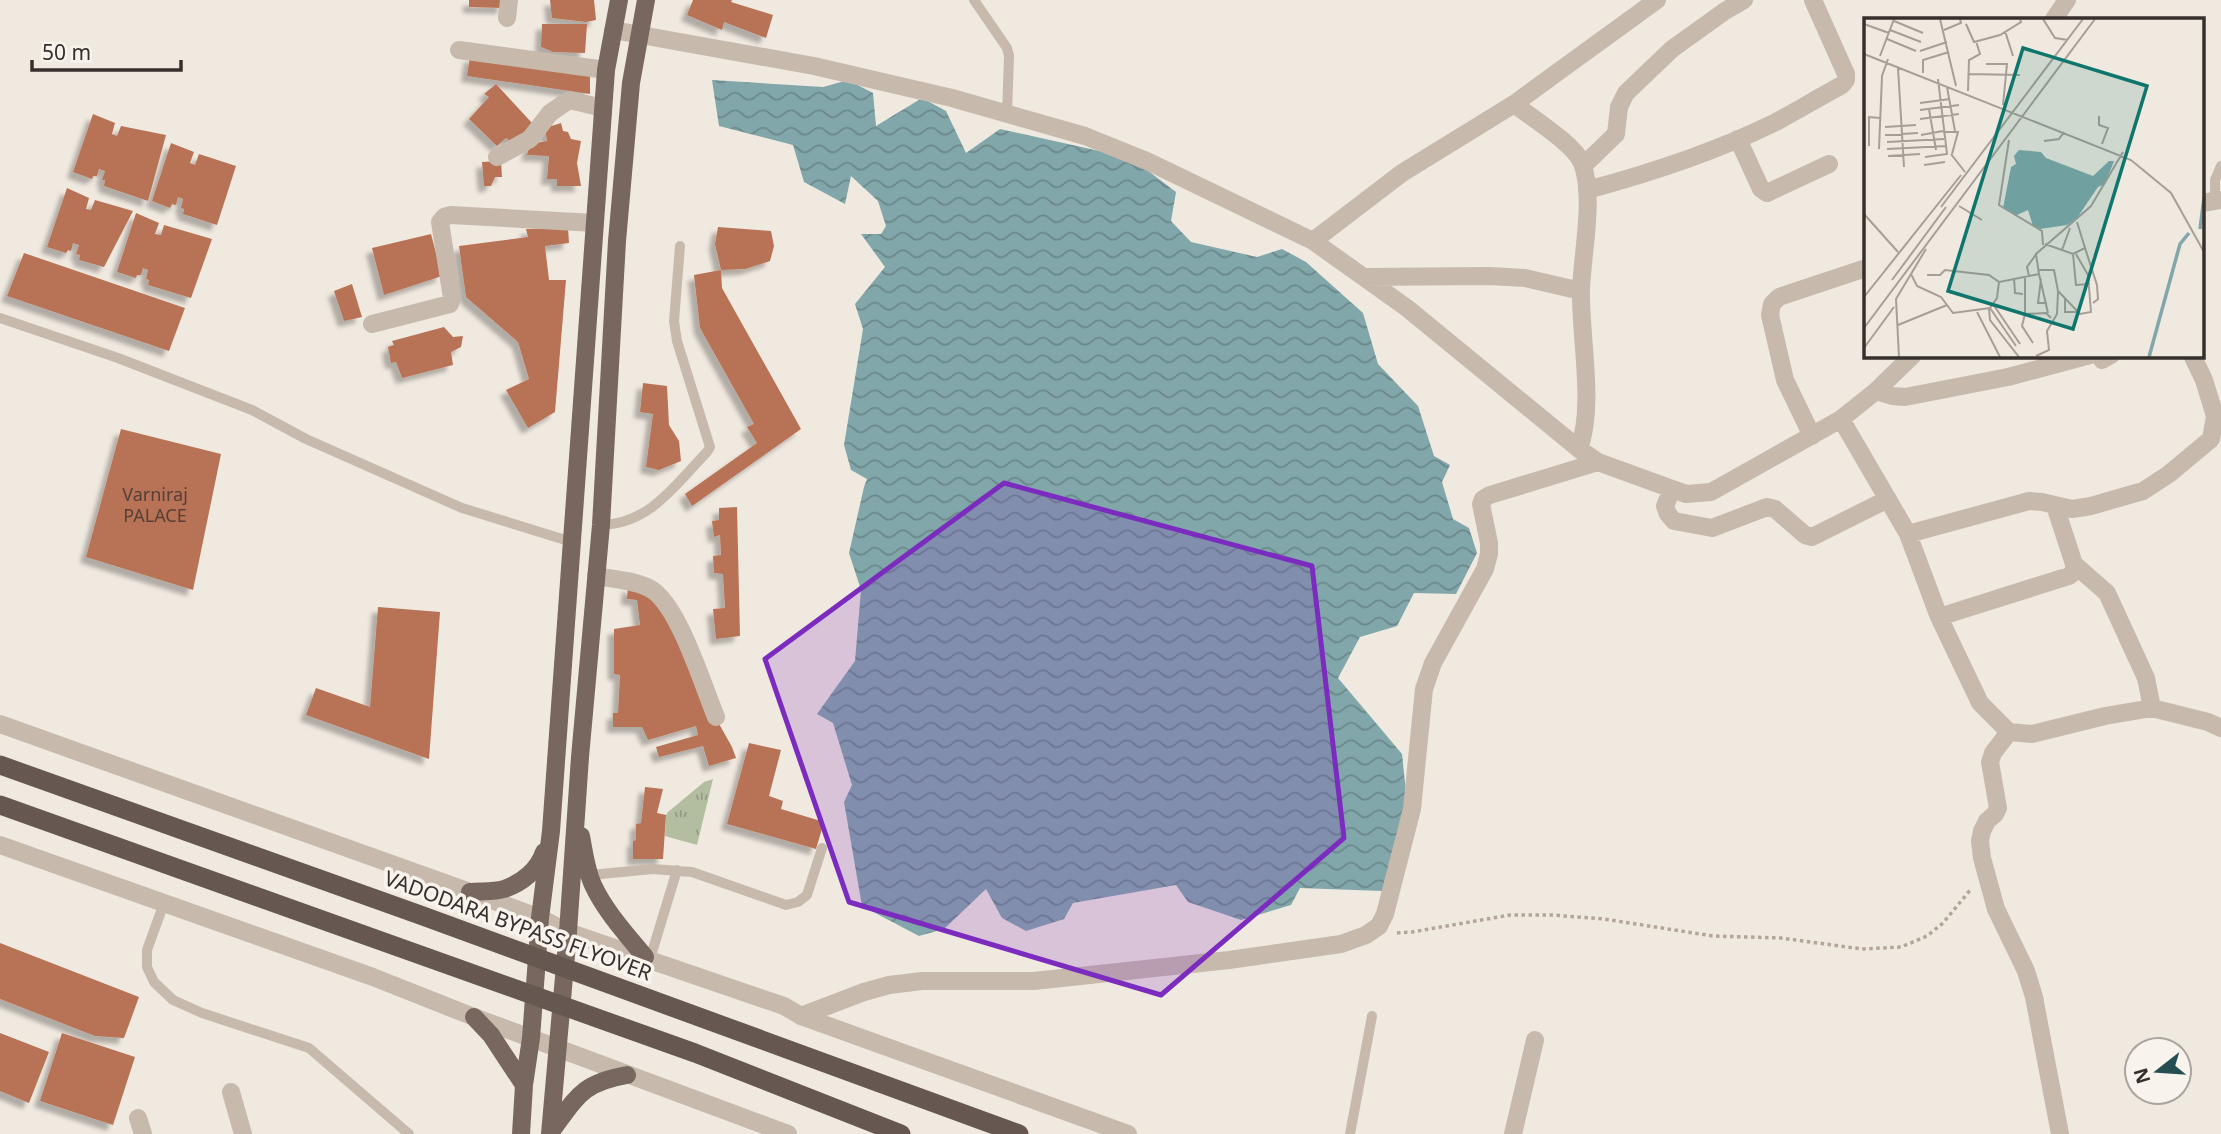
<svg xmlns="http://www.w3.org/2000/svg" width="2221" height="1134" viewBox="0 0 2221 1134" font-family="'Noto Sans',sans-serif">
  <style>
    .park { fill: url(#park-tufts) }
    .water { fill: url(#water-waves) }
    .building { fill: #b87356; filter: url(#shadow) }
    .lines { fill: none; stroke-linecap: round; stroke-linejoin: round }
    .path { stroke: #b3a597; stroke-width: 3.5; stroke-dasharray: 3.5 3.5; stroke-linecap: butt }
    .service { stroke: #c7baad; stroke-width: 10 }
    .minor { stroke: #c7baad; stroke-width: 18 }
    .tertiary { stroke: #c7baad; stroke-width: 18 }
    .primary { stroke: #77675e; stroke-width: 18 }
    .trunk-bridge { stroke: #665850; stroke-width: 19 }
    .marked { fill: #7b2cbf; fill-opacity: 0.2; stroke: #7b2cbf; stroke-width: 5; stroke-linejoin: round }
    .labels { text-anchor: middle; stroke-width: 7; stroke-linejoin: round; paint-order: stroke }
    .number-label { font-size: 18px; fill: #564036 }
    .street-label { font-size: 21px; fill: #362f2b; stroke: #f8f3ec }
    .inset-river { fill: none; stroke: #82a7aa; stroke-width: 3.5 }
    .inset-road { fill: none; stroke: #a69f98; stroke-width: 2 }
    .view { fill: #0f766e; fill-opacity: 0.15; stroke: #0f766e; stroke-width: 3.5 }
    .inset-edge { fill: none; stroke: #362f2b; stroke-width: 3.5 }
  </style>
  <defs>
    <pattern id="park-tufts" width="24" height="20" patternUnits="userSpaceOnUse" patternTransform="scale(1.75)"><rect width="24" height="20" fill="#b3bea1"/><path d="M3 7l-1-3M5 7V3M7 7l1-3M15 17l-1-3M17 17v-4M19 17l1-3" fill="none" stroke="#929b83"/></pattern>
    <pattern id="water-waves" width="16" height="10" patternUnits="userSpaceOnUse" patternTransform="scale(1.75)"><rect width="16" height="10" fill="#82a7aa"/><path d="M0 5q4-4 8 0t8 0" fill="none" stroke="#6b888b"/></pattern>
    <filter id="shadow"><feDropShadow dx="-6" dy="6" stdDeviation="2" flood-color="#0004"/></filter>
  </defs>
  <rect width="100%" height="100%" fill="#f0e9e0"/>
  <path class="park" d="M713 779 697 845 665 836 666 815 668 812 704 782Z"/>
  <path class="water" d="M712 80 823 87 848 80 873 93 876 126 922 98 946 111 966 153 1000 129 1131 158 1176 192 1171 221 1191 242 1257 257 1282 249 1306 262 1363 313 1378 364 1418 406 1434 456 1450 465 1442 482 1453 519 1469 528 1477 553 1456 594 1414 593 1397 626 1360 637 1338 678 1402 754 1409 821 1382 891 1300 888 1291 905 1241 920 1188 902 1176 885 1073 903 1064 919 1026 931 1002 918 986 889 944 929 919 936 862 906 844 802 852 785 833 723 817 714 855 661 861 590 849 553 864 487 867 479 851 470 844 445 863 329 855 304 885 267 861 234H881L886 226 878 201 851 176 845 204 804 182 793 145 719 126Z"/>
  <path class="building" d="M469 0H504L503 8 469 7Z
    M550 0H594L596 20 586 22 552 18Z
    M693 0H732L731 2 773 15 766 38 724 22 722 30 687 15Z
    M542 24H587L585 53 553 52 541 47Z
    M470 56 590 75V94L467 76Z
    M496 84 532 123 514 144 506 138 497 146 469 119 489 97 484 94Z
    M93 114 115 123 112 134 117 136 121 126 166 135 148 201 104 186 105 180H102L105 171 99 169 97 176H93L92 179 73 172Z
    M561 123 563 131 568 132 571 139 581 141 577 163 581 186H557V179H547L549 156 527 155 530 144 547 141 545 128Z
    M171 143 194 152 190 163 195 165 199 154 236 166 217 225 183 214 184 209 181 208 183 199 178 197 176 205 172 204 170 208 152 201Z
    M501 161 502 177H495L491 186H484L482 162Z
    M67 188 89 198 86 209 91 210 95 200 133 211 104 267 79 260 80 255 76 254 79 245 73 243 71 251 68 250 66 253 47 247Z
    M136 213 159 223 155 234 161 235 164 225 212 239 191 298 148 285 149 280 146 279 148 270 143 268 141 275H137L136 278 117 272Z
    M718 227 771 231 774 246 770 261 745 269 721 270 715 244Z
    M568 228 569 243 545 246 549 280H566L555 412 528 428 506 390 529 379 518 342 466 297 459 246 528 237 526 229Z
    M431 234 442 276 384 295 372 248Z
    M24 253 185 308 169 351 7 296Z
    M721 270 722 288 801 429 692 506 685 494 757 443 747 427 754 424 700 328 694 275Z
    M352 284 362 317 344 321 334 291Z
    M444 327 453 337 463 336 461 347 451 352 453 365 402 378 396 362 391 363 388 347 394 345 392 341Z
    M643 383 667 386 669 425 679 441 681 461 659 470 646 467 653 414 640 412Z
    M121 429 221 454 193 590 86 557Z
    M737 507 740 636 716 639 713 609 725 608 723 574 714 573 713 556 721 555 720 535 714 537 712 521 719 520V508Z
    M628 586 658 598 718 722 732 747 736 758 709 766 703 746 659 757 656 747 698 735 696 726 648 740 642 727H613V713H618L620 675 614 674V629L640 625 637 600 627 599Z
    M378 607 440 612 429 759 306 715 316 688 370 707Z
    M749 743 781 750 769 796 783 801 781 809 824 822 816 849 727 824Z
    M645 787 663 789 657 813 666 815 663 859H633V841L636 840V824L641 823Z
    M0 943 139 997 124 1038 95 1036 0 999Z
    M0 1033 49 1052 29 1103 0 1091Z
    M62 1033 135 1057 113 1125 40 1101Z"/>
  <g class="lines">
    <path class="path" d="M1397 933 1412 932 1510 915H1552L1604 919 1713 936 1781 938 1862 949 1901 947 1927 936 1943 923 1971 889"/>
    <path class="service" d="M974 0 1007 48 1009 56 1007 114
      M2215 200V180L2221 166
      M0 318 118 358 252 410 306 439 462 508 572 542
      M601 525C650 524 675 485 707 452L710 447 677 341 674 321 680 246
      M590 875 653 869 692 872 786 905 798 902 807 895 822 848
      M164 903 147 950V967L154 982 173 1000 202 1013 309 1048 409 1134
      M650 959 677 870
      M1350 1134 1372 1016"/>
    <path class="minor" d="M507 18 509 0
      M2054 19 2067 0
      M613 30 814 66 952 98 1085 136 1147 161 1313 241 1407 308 1579 449 1598 462 1686 494 1711 492 1841 419 1908 534 1939 617 1980 703 2009 732 2032 734 2105 716 2152 708 2208 722 2221 728
      M459 50 606 70
      M1738 139 1761 189 1767 193 1829 164
      M497 157 530 139 550 113 569 100 603 108
      M1583 166 1616 134 1619 107 1626 93 1672 49 1725 11 1744 0
      M1587 190C1651 173 1717 151 1776 122 1798 110 1820 97 1842 85L1846 80V74L1813 0
      M2202 203 2221 200
      M1313 241 1402 173 1514 104
      M1364 277 1489 276 1525 278 1581 291
      M372 324 450 304 452 298 440 222 444 217 451 215 595 223
      M2102 360 2111 355
      M1876 391 1892 396 1905 397 2008 377 2090 355
      M1841 419 1876 391 1913 355
      M1812 436 1785 380 1770 315 1772 304 1779 297 1866 268
      M1579 449C1595 405 1580 338 1581 290 1582 255 1595 196 1582 163 1574 144 1532 118 1514 104L1657 0
      M1672 489 1665 506 1668 514 1674 521 1712 528 1767 507 1775 509 1805 535 1812 537 1888 499
      M1908 534 2029 501 2042 502 2072 509 2091 506 2143 491 2169 474 2211 439 2215 416 2204 380 2192 355
      M2074 564 2107 593 2146 678 2152 708
      M596 576C612 579 633 580 649 588 678 602 703 686 716 717
      M1939 617 2069 576 2074 572V564L2055 506
      M2009 732 1993 753 1990 762 1998 808 1995 814 1987 821 1982 831 1980 841 1982 858 1996 909 2026 971 2034 997 2060 1134
      M801 1016 864 992 889 985 922 981H1034L1229 960 1341 944 1366 935 1379 926 1385 914 1412 809 1424 689 1433 663 1485 569 1489 554V543L1481 504 1483 499 1490 495 1598 462
      M231 1092 243 1134
      M138 1118 143 1134
      M1513 1134 1535 1040"/>
    <path class="tertiary" d="M0 724 470 892 540 918 568 932 784 1006 801 1016 1128 1134
      M0 845 373 977 474 1017 788 1134"/>
    <path class="primary" d="M581 836C584 852 586 870 593 885 605 911 627 935 645 957
      M470 892C481 891 494 892 504 889 522 883 538 870 544 852
      M474 1017 491 1035 524 1085
      M550 1133C577 1097 581 1083 627 1075
      M521 1134 524 1085 531 1038 540 918 551 831 606 70 619 0
      M550 1134 568 932 580 757 601 525 617 241 631 83 646 0"/>
    <path class="trunk-bridge" d="M0 765 423 916 1019 1134
      M0 805 695 1053 901 1134"/>
  </g>
  <path class="marked" d="M1004 483 1312 566 1344 838 1161 995 849 902 765 659Z"/>
  <g class="labels">
    <g class="number-label">
      <text x="155" y="501">Varniraj<tspan x="155" dy="21">PALACE</tspan></text>
    </g>
    <g class="street-label">
      <text transform="translate(518 926) rotate(20)" y="7">VADODARA BYPASS FLYOVER</text>
    </g>
  </g>
  <g transform="translate(1864 18)">
    <rect width="340" height="340" fill="#f0e9e0"/>
    <path d="M155 132 177 134 182 140 229 158 245 143H250L241 166 234 169 213 200 203 207 176 211 169 208 164 192 153 197 139 190 147 149 152 146 150 138Z" fill="#82a7aa"/>
    <path class="inset-river" d="M336 211 340 180M285 339 316 226 325 215"/>
    <path class="inset-road" d="M76 1 92 68M179 1 191 20 204 22M30 3 59 15M0 6 25 15M102 6 110 24 136 17 157 4 156 1M26 12 57 24M80 12 97 5 96 1M141 13 149 38M23 21 52 33M56 33 83 24M0 36 267 142 307 175 340 234M16 38 30 1M122 46H143L139 87M34 50 40 149M59 55V42L85 34M104 56 156 57M83 69 91 113M104 73 105 42 116 36 112 23M56 85 86 81M65 91 72 132M56 92 95 87M235 98V107L244 110 238 126M56 101 95 96M21 109 52 107M79 114H94L88 136M21 117 54 115M57 117 79 113M145 122 135 187 178 213 179 227M180 123 195 121 200 114M23 124 80 121M5 128V99L16 100M15 131 18 58 24 41M23 131 82 128M87 136 101 154M24 138 56 136M61 139 83 136 74 61M60 147 81 144M95 188 118 202M77 189 219 1M0 196 34 234M213 204 221 230M181 226 209 236 221 230 233 267 234 281 229 285M198 232 206 210M209 236 212 267 226 266M174 252H190L194 273 216 296 227 294 224 257 212 236M47 256 53 268 77 279 89 295 126 290 133 280 135 264 175 256 172 236 227 188 259 134M175 256 184 295M63 257H76L81 252 125 257 135 264M165 258 163 249 173 235M161 259V296L182 295 187 300M150 260 151 275 159 276M177 261 174 285H183M28 262 82 189M0 279 97 157M201 280V294H212M129 286 156 326M126 290 152 328M125 291 126 302 155 339M113 294 136 339M161 296 158 308 169 325M34 307 83 287M0 310 231 1M0 330 30 289M172 338 185 332 183 313 193 296 194 274M35 339 32 281 62 231"/>
    <path class="view" d="M159 30 283 68 209 311 84 273Z"/>
    <rect width="340" height="340" class="inset-edge"/>
  </g>
  <g transform="translate(2158 1071) rotate(253)"><circle r="33" fill="#f8f3ec" stroke="#aaa59f" stroke-width="2"/>
  <path d="M0-5L12 26L0 18L-12 26Z" fill="#254e53"/>
  <text y="-10" font-size="19" font-weight="bold" text-anchor="middle" fill="#362f2b">N</text>
  </g>
  <path d="M32 60v10h149v-10" fill="none" stroke="#362f2b" stroke-width="3.5"/>
  <text x="42" y="60" font-size="21" fill="#362f2b" stroke="#f8f3ec" stroke-width="5" paint-order="stroke">50 m</text>
</svg>
